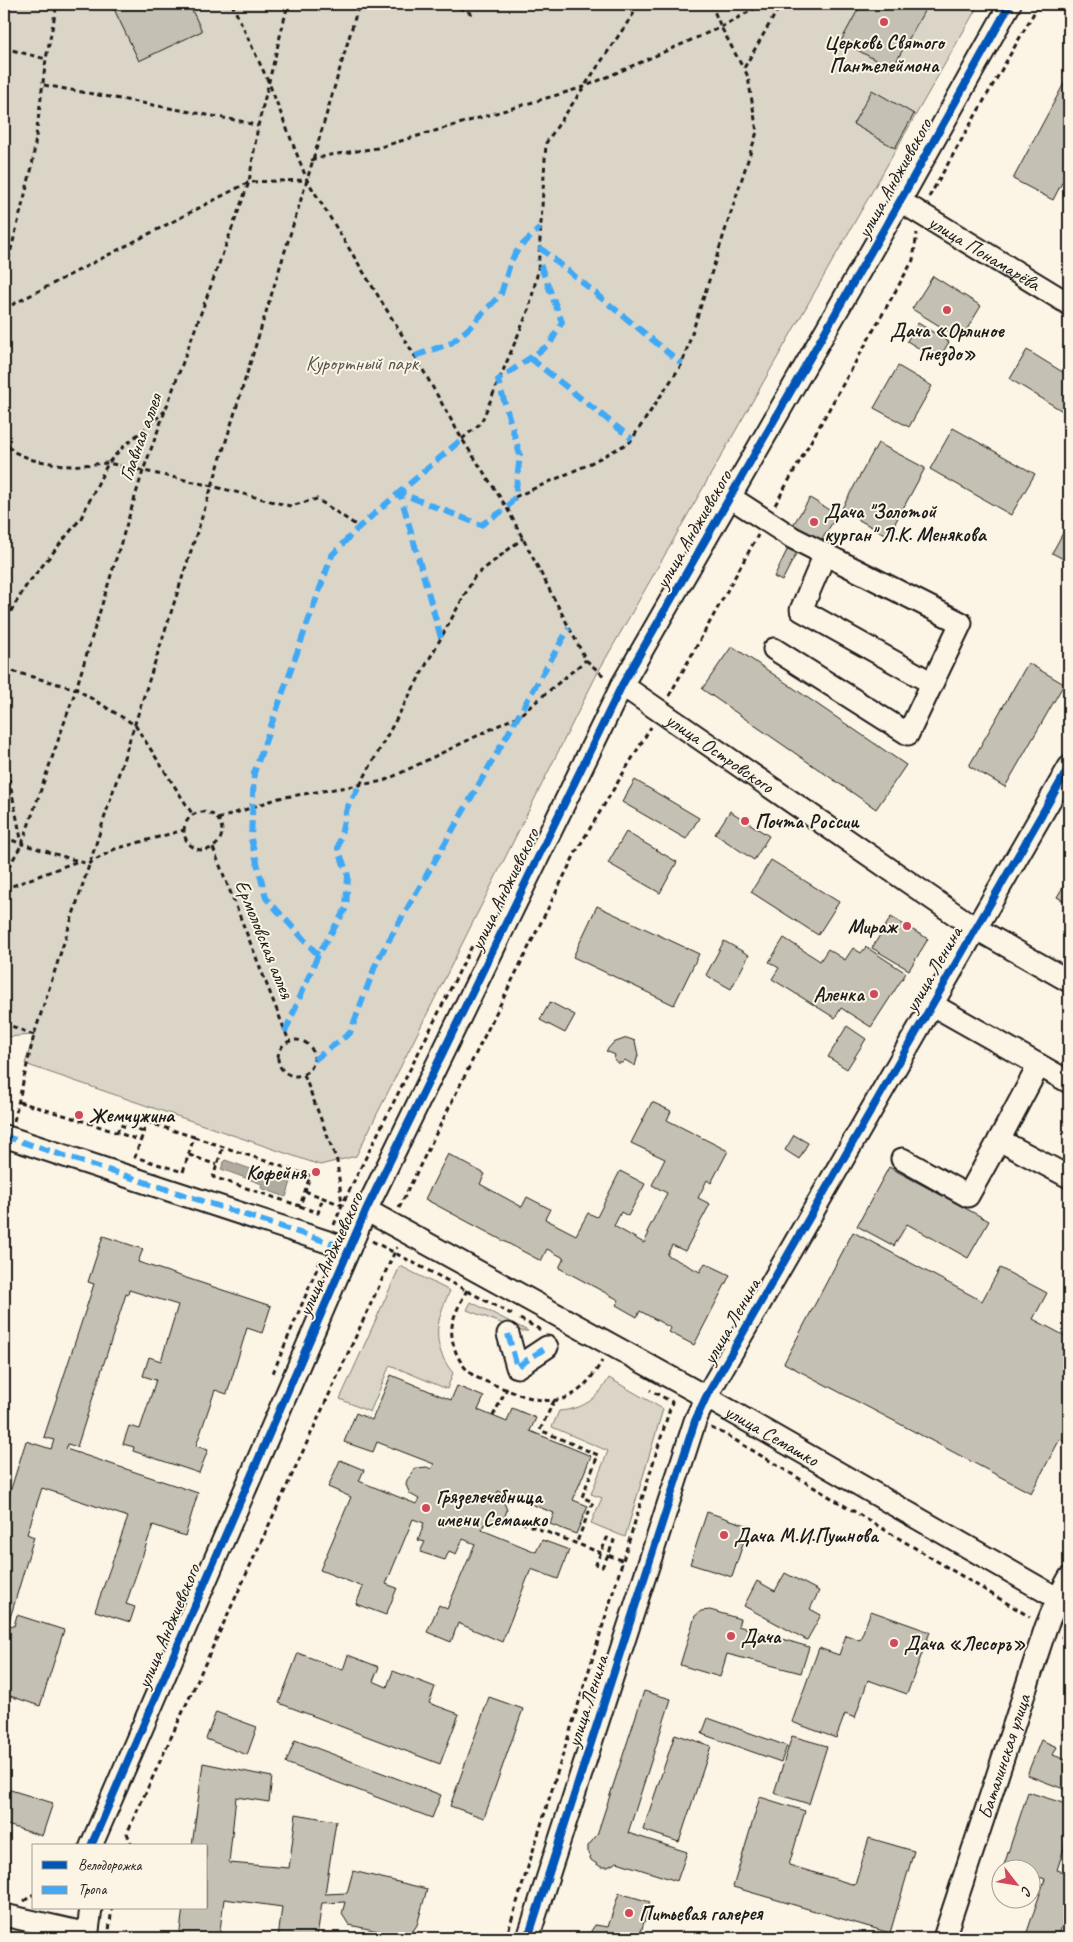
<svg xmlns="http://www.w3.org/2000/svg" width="1073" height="1942" viewBox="0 0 1073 1942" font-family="Caveat,sans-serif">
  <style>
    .green { fill: #dbd5c8; stroke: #7c7872 }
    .water { fill: #b0aba1; stroke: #75726c }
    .building { fill: #c4c0b3; stroke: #1c1c1c }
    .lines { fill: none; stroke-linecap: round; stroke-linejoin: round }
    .minor-casing { stroke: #1c1c1c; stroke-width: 25 }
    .path { stroke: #1c1c1c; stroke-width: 3; stroke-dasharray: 5 4; stroke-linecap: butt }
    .minor { stroke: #fcf5e5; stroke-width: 21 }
    .quiet { stroke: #3fa9f5; stroke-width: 6; stroke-dasharray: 12 6; stroke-linecap: butt }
    .cycleway-casing { stroke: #fcf5e5; stroke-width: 11 }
    .cycleway { stroke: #0057b8; stroke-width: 8 }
    .poi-dot { fill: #d1495b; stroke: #fcf5e5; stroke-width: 2 }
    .labels { text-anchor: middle; stroke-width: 4; stroke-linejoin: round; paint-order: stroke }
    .poi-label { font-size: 20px; font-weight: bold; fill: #1c1c1c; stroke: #fcf5e5; text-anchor: start }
    .street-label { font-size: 20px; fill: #1c1c1c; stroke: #fcf5e5 }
    .park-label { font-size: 20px; fill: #555450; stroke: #fcf5e5 }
  </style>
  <rect width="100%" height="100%" fill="#fcf5e5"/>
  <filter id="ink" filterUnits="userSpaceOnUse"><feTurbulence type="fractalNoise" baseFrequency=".02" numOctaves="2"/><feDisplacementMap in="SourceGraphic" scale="10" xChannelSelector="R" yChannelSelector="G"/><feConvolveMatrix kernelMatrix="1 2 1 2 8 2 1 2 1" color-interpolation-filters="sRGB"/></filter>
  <g filter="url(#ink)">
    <path class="green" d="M4 4H979L598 672 356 1156 320 1165 25 1064 34 1035 4 1037Z
      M400 1266 450 1291C435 1321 431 1346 453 1373L447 1389 390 1365 370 1412 340 1399Z
      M471 1302 528 1331H522L467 1310Z
      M609 1378 663 1409 625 1537 591 1523 602 1498 591 1494 608 1451 552 1427 559 1411C584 1409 597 1399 609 1378Z"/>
    <path class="water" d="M225 1160 265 1174 267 1170 292 1179 286 1197 261 1188 262 1184 221 1169Z"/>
    <path class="building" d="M120 4H189L202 31 139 61 113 7Z
      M861 4H928L892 69 841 41Z
      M1069 74V169L1053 200 1013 179Z
      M872 90 914 114 895 148 853 124Z
      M933 276 981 306 961 339 912 309Z
      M918 323 949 342 938 360 907 341Z
      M1027 350 1069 376V415L1010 379Z
      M898 366 932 386 909 427 874 408Z
      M953 428 1035 474 1011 515 930 469Z
      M878 443 925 468 888 536 841 510Z
      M810 498 837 515 818 546 791 528Z
      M1069 522V562L1052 553Z
      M790 544 799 548 782 581 774 577Z
      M732 646 906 765 876 809 702 689Z
      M1028 663 1064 684 1005 787 969 766Z
      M635 780 699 818 686 839 622 802Z
      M730 811 769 836 754 860 715 834Z
      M626 832 677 862 660 893 608 863Z
      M771 860 839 902 818 935 751 892Z
      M1069 877V904L1057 897Z
      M597 906 699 954 674 1005 573 957Z
      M891 917 928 939 909 970 872 948Z
      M784 938 820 961 828 949 845 960 853 948 861 953 866 947 906 973 871 1027 841 1008 835 1018 772 979 779 968 769 962Z
      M724 941 749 955 731 989 706 975Z
      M550 1002 575 1015 565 1033 540 1020Z
      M847 1026 866 1039 847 1069 828 1057Z
      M627 1038 635 1041 638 1055 635 1066 625 1060 622 1063H617L614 1059 615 1055 606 1051 613 1043Z
      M652 1102 671 1111 667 1120 728 1151 711 1183 707 1180 698 1198 710 1204 685 1251 672 1245 667 1255 700 1272 705 1263 730 1275 694 1345 669 1332 671 1328 640 1311 637 1317 616 1305 619 1300 559 1268 564 1258 547 1249 541 1261 425 1199 448 1154 485 1174 480 1184 522 1207 527 1197 550 1209 545 1219 576 1235 588 1213 597 1217 620 1171 645 1184 628 1216 621 1212 614 1226 644 1243 649 1233 647 1232 667 1193 652 1185 665 1159 631 1143Z
      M794 1135 808 1143 799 1159 785 1150Z
      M889 1167 989 1221 968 1258 907 1224 894 1246 857 1226Z
      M853 1232 982 1301 1000 1268 1047 1293 1033 1319 1069 1338V1435L1065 1442 1060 1439 1031 1493 784 1363Z
      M103 1236 143 1249 138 1262 271 1306 262 1333 247 1328 227 1394 215 1390 196 1446 208 1450 199 1473 133 1451 134 1447 123 1444 129 1426 140 1429 156 1380 143 1376 149 1357 161 1361 178 1305 129 1290 128 1295 126 1294 77 1447 68 1444 66 1449 198 1493 185 1536 153 1525 126 1604 135 1607 130 1622 95 1611 128 1517 42 1488 27 1534 34 1537 8 1625 14 1626 17 1615 64 1630 40 1706 4 1694V1511L26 1441 51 1449 54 1440 44 1437 94 1284 88 1282Z
      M391 1375 451 1400 457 1386 484 1397 478 1410 507 1422 512 1408 536 1418 530 1431 591 1456 573 1500 588 1506 576 1534 550 1524 554 1513 498 1491 497 1496 500 1498 505 1505 507 1510 505 1516 498 1524H484L482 1530 536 1552 542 1540 569 1550 558 1579 531 1569 502 1642 458 1623 451 1642 427 1632 439 1605 447 1609 475 1544 463 1539 456 1554 449 1551 445 1560 420 1552 425 1542 418 1540 424 1523 413 1519 386 1584 397 1588 386 1615 356 1604 363 1587 320 1570 351 1497 328 1487 340 1460 364 1470 359 1481 416 1504 419 1499 410 1494 406 1485 407 1480 416 1468 427 1467 431 1469 434 1464 377 1442 373 1452 344 1442 356 1413 372 1420Z
      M707 1512 749 1526 732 1577 690 1564Z
      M785 1573 819 1591 810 1609 821 1615 807 1640 744 1606 757 1581 775 1591Z
      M710 1610 740 1619 738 1626 809 1647 801 1673 727 1654 720 1677 680 1665 695 1616 701 1611Z
      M871 1611 930 1632 907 1694 868 1680 855 1718 845 1714 836 1738 792 1722 819 1648 839 1655 846 1635 860 1640Z
      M298 1653 343 1670 348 1655 379 1667 373 1681 387 1687 393 1671 435 1687 429 1703 459 1714 440 1764 279 1703Z
      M644 1691 671 1699 628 1833 687 1852 677 1881 617 1862 608 1867H601L591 1860 588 1853V1846L597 1835Z
      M489 1697 523 1709 484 1818 450 1806Z
      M216 1712 257 1727 247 1755 206 1739Z
      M1069 1716V1737L1061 1732Z
      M708 1718 787 1746 781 1762 702 1734Z
      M675 1734 711 1746 679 1842 643 1830Z
      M792 1736 827 1746 809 1804 774 1793Z
      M295 1740 441 1795 432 1818 286 1763Z
      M1041 1740 1057 1747 1053 1755 1069 1761V1791L1027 1775Z
      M203 1763 272 1777 269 1802 236 1797 229 1863 289 1868 296 1814 336 1821 325 1894 347 1893 353 1871 427 1889 417 1925 413 1931 403 1936 349 1925 342 1914 345 1902 322 1903 317 1936 321 1937V1938H278L282 1907 224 1899 219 1938H179L183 1908H206V1846H192Z
      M4 1788 53 1803 42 1836 4 1824Z
      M1028 1792 1069 1805V1832L1057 1870 1069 1874V1903L1058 1938H1025L1045 1879 1030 1874V1870H1017L1004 1865Z
      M760 1797 805 1811 789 1865 855 1885 869 1838 914 1851 890 1933 733 1887Z
      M619 1893 650 1902 641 1932 649 1934 648 1938H594L591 1931 595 1925 608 1927Z"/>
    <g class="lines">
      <g class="minor-casing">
        <g id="minor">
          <path id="s1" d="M900 201 1069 304"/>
          <path d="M730 497 793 538 961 623 908 734 774 649"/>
          <path d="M825 554 801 610 932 683"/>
          <path id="s2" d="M622 685 975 928 1069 981"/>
          <path d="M931 1004 1069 1082"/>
          <path d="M1039 1065 999 1140 1069 1177"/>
          <path d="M4 1136 349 1249"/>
          <path d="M902 1159 968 1196 999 1140"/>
          <path id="s3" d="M366 1210 706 1397 1069 1605"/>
          <path d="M508 1334 517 1367 547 1347"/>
          <path d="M91 1846 366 1210 622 685 900 201 1010 4"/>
          <path d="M4 1915 88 1934"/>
          <path d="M87 1938 91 1908"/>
          <path d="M528 1938 695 1421 706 1397 1069 767"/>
          <path id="s4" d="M944 1938 1046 1627 1058 1598 1069 1578"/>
        </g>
      </g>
      <path class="path" d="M232 4 269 83 307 180 415 356 462 439 507 508 586 660 606 678
        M451 4 473 14
        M711 4 721 27 743 68
        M4 48 46 59
        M44 85 240 121 258 126
        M311 160 330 155 377 148 584 87 721 27 763 4
        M929 197 1039 4
        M4 277 32 167 46 59 57 4
        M4 309 249 182 307 180
        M4 438 12 451 33 460 69 466 108 463 212 486 290 506 317 499 359 527
        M462 439 481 423 529 309 538 271 546 143 640 4
        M515 497 585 466 630 442 682 364 757 132 748 77 744 68 781 4
        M775 505 913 260 917 233
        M4 574 8 616 4 631
        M4 615 8 616 26 586 81 518 108 463 121 449 165 411
        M4 669 76 689 135 725 193 815
        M669 696 758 535
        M4 753 22 844 88 864 115 849 184 830
        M360 785 475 576 523 538
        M184 831a19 19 0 1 1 38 0a19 19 0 1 1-38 0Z
        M218 819 279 798 384 781 520 715 586 660
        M4 837 22 844
        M213 848 289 1041
        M4 875 22 844 76 689 143 471 249 182 258 126 288 4
        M4 889 78 861
        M4 1023 34 1035
        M278 1058a18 18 0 1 1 36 0a18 18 0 1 1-36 0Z
        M304 1075 337 1161 342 1205 305 1191
        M19 1102 77 1119 142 1141
        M14 1121 34 1035 212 486 307 180 359 4
        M147 1122 194 1137 183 1172 135 1157Z
        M117 1133 120 1125 144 1132
        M194 1137 310 1176 300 1206 213 1177 223 1147
        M189 1155 217 1165
        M300 1206 318 1213 323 1197
        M399 1208 577 850 651 727
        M334 1225 342 1205 472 946
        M372 1241 513 1315
        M467 1290C462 1300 456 1310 453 1321 448 1340 458 1365 474 1376 483 1381 493 1384 502 1388 550 1407 574 1409 602 1361
        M520 1319 541 1330
        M273 1373 321 1259
        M554 1401 540 1430 598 1455 582 1497 593 1502 576 1544
        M493 1416 507 1388
        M711 1428 725 1434 1030 1617
        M513 1519 601 1553
        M608 1555 602 1567 596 1564 607 1538 614 1541 608 1555 624 1561
        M1061 1636 1069 1640
        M132 1846 127 1833 397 1247
        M24 1901 34 1894
        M4 1938H6
        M108 1938 112 1908
        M506 1938 672 1402 650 1390"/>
      <use href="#minor" class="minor"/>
      <path class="quiet" d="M539 247 682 364
        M415 356 451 343 468 329 501 294 511 261 519 248 540 228
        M530 358 632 439
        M441 638 400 493 481 525 507 508 515 497 520 455 498 380 550 344 562 322 538 259
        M318 955 266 898 251 839 254 773 332 555 359 527 462 439
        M285 1032 318 955 346 908 348 876 338 848 347 808 360 785
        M314 1060 350 1033 377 961 569 628
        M4 1136 349 1249
        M508 1334 517 1367 547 1347"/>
      <g class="cycleway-casing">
        <path id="cycleway" d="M91 1846 366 1210 622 685 900 201 1010 4
          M528 1938 695 1421 706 1397 1069 767"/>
      </g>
      <use href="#cycleway" class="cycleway"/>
    </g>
  </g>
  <g class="poi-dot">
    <circle cx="884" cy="22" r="5"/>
    <circle cx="947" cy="310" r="5"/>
    <circle cx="814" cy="522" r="5"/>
    <circle cx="745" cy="821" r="5"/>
    <circle cx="907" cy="926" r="5"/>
    <circle cx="874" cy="994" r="5"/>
    <circle cx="79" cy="1115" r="5"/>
    <circle cx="316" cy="1172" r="5"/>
    <circle cx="426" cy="1508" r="5"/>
    <circle cx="724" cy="1535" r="5"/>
    <circle cx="731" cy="1636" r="5"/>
    <circle cx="894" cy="1643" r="5"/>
    <circle cx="629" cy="1913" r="5"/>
  </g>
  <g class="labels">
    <g class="poi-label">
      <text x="884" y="49" text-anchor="middle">Церковь Святого<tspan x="884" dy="23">Пантелеймона</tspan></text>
      <text x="947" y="337" text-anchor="middle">Дача «Орлиное<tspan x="947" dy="23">Гнездо»</tspan></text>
      <text x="824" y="518">Дача "Золотой<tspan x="824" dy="23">курган" Л.К. Менякова</tspan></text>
      <text x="755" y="828">Почта России</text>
      <text x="897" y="933" text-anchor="end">Мираж</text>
      <text x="864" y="1001" text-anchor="end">Аленка</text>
      <text x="89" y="1122">Жемчужина</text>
      <text x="306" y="1179" text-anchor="end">Кофейня</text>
      <text x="436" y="1503">Грязелечебница<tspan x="436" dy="23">имени Семашко</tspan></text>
      <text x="734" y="1542">Дача М.И.Пушнова</text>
      <text x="741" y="1643">Дача</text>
      <text x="904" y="1650">Дача «Лесоръ»</text>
      <text x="639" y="1920">Питьевая галерея</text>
    </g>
    <g class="street-label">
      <text transform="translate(894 178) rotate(-61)" y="7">улица Анджиевского</text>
      <text dy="7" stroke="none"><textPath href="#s1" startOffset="99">улица Понамарёва</textPath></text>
      <text transform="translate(140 437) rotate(-70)" y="7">Главная аллея</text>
      <text transform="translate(693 529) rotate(-60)" y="7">улица Анджиевского</text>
      <text dy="7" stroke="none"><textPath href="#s2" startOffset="119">улица Островского</textPath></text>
      <text transform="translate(504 889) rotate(-64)" y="7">улица Анджиевского</text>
      <text transform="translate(265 939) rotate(68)" y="7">Ермоловская аллея</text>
      <text transform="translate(933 969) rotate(-60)" y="7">улица Ленина</text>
      <text transform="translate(330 1254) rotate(-66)" y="7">улица Анджиевского</text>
      <text transform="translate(731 1321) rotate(-60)" y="7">улица Ленина</text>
      <text dy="7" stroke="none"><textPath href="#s3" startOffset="464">улица Семашко</textPath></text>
      <text transform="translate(168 1626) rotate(-67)" y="7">улица Анджиевского</text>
      <text transform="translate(587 1701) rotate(-72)" y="7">улица Ленина</text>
      <text dy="7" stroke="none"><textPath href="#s4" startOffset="191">Баталинская улица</textPath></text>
    </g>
    <g class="park-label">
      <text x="362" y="370">Курортный парк</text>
    </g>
  </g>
  <rect width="1073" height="1942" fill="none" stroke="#fcf5e5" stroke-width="20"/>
  <rect x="10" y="10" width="1053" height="1922" fill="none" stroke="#1c1c1c" stroke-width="2" filter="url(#ink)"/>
  <rect x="32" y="1844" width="175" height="65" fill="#fcf5e5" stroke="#a29e95"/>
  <rect x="42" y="1861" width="25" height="8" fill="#0057b8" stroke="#a29e95"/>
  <text x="78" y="1870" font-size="15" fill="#1c1c1c">Велодорожка</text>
  <rect x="42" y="1886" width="25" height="8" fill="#3fa9f5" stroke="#a29e95"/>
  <text x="78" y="1894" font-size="15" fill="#1c1c1c">Тропа</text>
  <g transform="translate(1016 1884) rotate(121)"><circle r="24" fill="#fcf5e5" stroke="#a29e95"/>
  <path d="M0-4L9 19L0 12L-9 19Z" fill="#d1495b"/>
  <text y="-8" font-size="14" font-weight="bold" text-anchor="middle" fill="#1c1c1c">С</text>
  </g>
</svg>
